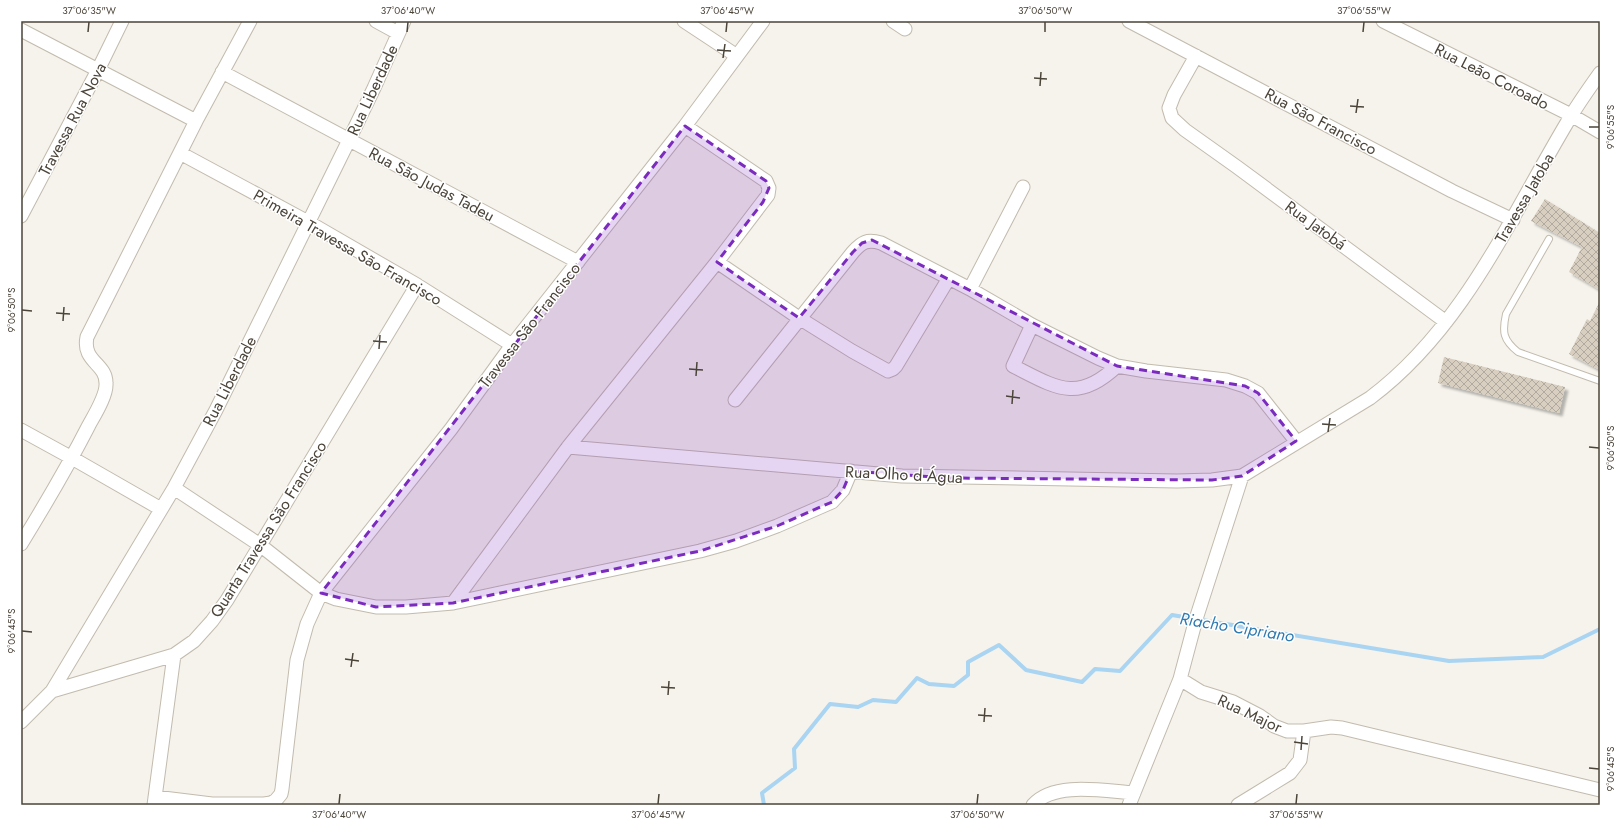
<svg xmlns="http://www.w3.org/2000/svg" width="1621" height="826" viewBox="0 0 1621 826" font-family="Jost,sans-serif">
  <style>
    .lines { fill: none; stroke-linecap: round; stroke-linejoin: round }
    .stream { stroke: #a9d4f2; stroke-width: 4 }
    .building { fill: url(#building-cross-hatch); filter: url(#shadow) }
    .service-casing { stroke: #c2bbae; stroke-width: 8 }
    .minor-casing { stroke: #c2bbae; stroke-width: 15 }
    .service { stroke: #fff; stroke-width: 6 }
    .minor { stroke: #fff; stroke-width: 13 }
    .marked { fill: #7b2cbf; fill-opacity: 0.2; stroke: #7b2cbf; stroke-width: 3; stroke-dasharray: 8 5; stroke-linejoin: round }
    .ticks { fill: none; stroke: #4b4439; stroke-width: 1.5 }
    .labels { text-anchor: middle; stroke-width: 3; stroke-linejoin: round; paint-order: stroke }
    .street-label { font-size: 16px; fill: #4b4439; stroke: #fff }
    .water-label { font-size: 17px; font-style: italic; fill: #2e7ab2; stroke: #fff }
    .neatline { fill: none; stroke: #4b4439; stroke-width: 1.5 }
    .ticks-label { font-size: 10px; text-anchor: middle; fill: #4b4439 }
  </style>
  <defs>
    <pattern id="building-cross-hatch" width="8" height="8" patternUnits="userSpaceOnUse"><rect width="8" height="8" fill="#d8cfc1"/><path d="M0 0l8 8M0 8l8-8" fill="none" stroke="#b1aa9e"/></pattern>
    <filter id="shadow"><feDropShadow dx="3.5" dy="3.5" stdDeviation="1" flood-color="#0004"/></filter>
  </defs>
  <rect width="100%" height="100%" fill="#f6f3ec"/>
  <g class="lines">
    <path class="stream" d="M764 805 762 793 795 768 794 749 830 704 858 707 873 700 896 702 917 678 929 684 954 686 968 675V662L999 645 1026 670 1082 682 1095 669 1120 671 1172 615 1449 661 1543 657 1600 629"/>
  </g>
  <path class="building" d="M1545 199 1600 233V290L1569 272 1582 247 1531 221Z
    M1600 301V370L1569 354 1587 319 1590 321Z
    M1444 357 1565 387 1559 413 1438 383Z"/>
  <g class="lines">
    <g class="service-casing">
      <path id="service" d="M1549 239 1506 314C1502 332 1503 340 1518 352L1600 381"/>
    </g>
    <g class="minor-casing">
      <path id="minor" d="M376 21 398 33
        M684 21 737 56
        M893 21 905 29
        M1129 21 1452 191 1513 220
        M1383 21 1571 115 1600 132
        M21 30 196 121
        M1196 56 1174 95 1169 108 1172 118 1185 130 1237 167 1446 322
        M222 72 578 262
        M180 153 308 222 417 285 512 345
        M21 216 98 70 122 21
        M717 262 799 318 852 351 888 371 893 369 896 366 949 278
        M970 289 1023 187
        M1032 325 1013 366C1055 387 1077 404 1117 366
        M735 400 853 252C862 242 867 239 881 243L970 289 1032 325 1098 358 1117 366 1146 371 1226 380 1245 386 1258 393 1296 441
        M21 430 72 458 161 509
        M568 447 902 476 1177 481 1212 480 1242 476 1370 398C1465 327 1511 215 1571 116 1580 101 1590 87 1600 73
        M1242 476 1196 619 1180 679 1201 692 1233 702 1260 716 1274 726 1287 731H1304L1331 727 1342 728 1600 790
        M174 488 260 545 321 593 336 599 376 607H406L453 603 700 551 736 541 777 526 832 502 843 490 851 471
        M21 544C45 505 68 466 89 425 95 414 107 395 106 383 106 363 82 362 87 337L196 121 250 21
        M453 603 568 447 717 262 768 195 769 188 766 181 685 126
        M52 691 174 655 194 641 212 621 227 600 417 285
        M21 722 52 691 174 488 216 410 349 140 374 88 404 21
        M155 797 212 804H264L271 803 276 800 281 794 282 789 297 660 307 624 321 593 451 429 512 345 685 126 763 21
        M154 805 174 655
        M1033 805C1054 781 1104 791 1134 793
        M1129 805 1180 679
        M1238 805 1290 773 1300 760 1304 731"/>
    </g>
    <use href="#service" class="service"/>
    <use href="#minor" class="minor"/>
  </g>
  <path class="marked" d="M685 126 766 181 769 188 763 202 717 262 799 318 853 252 862 243 872 240 1117 366 1245 386 1258 393 1296 441 1242 476 1212 480 949 478 851 471 843 490 832 502 777 526 700 551 453 603 376 607 321 593Z"/>
  <path class="ticks" d="M88 32 89 22M407 32 408 22M726 32 727 22M1045 32V22M1363 32 1364 22M717 50 731 51M723 58 725 44M1034 78 1047 79M1040 86 1041 72M1350 106 1364 107M1356 113 1358 99M1589 127H1599M22 310 32 311M56 313 70 314M63 321 64 307M373 341 387 342M379 349 380 335M689 369 703 370M696 376 697 362M1006 396 1020 398M1012 404 1013 390M1322 424 1336 425M1328 432 1330 418M1589 447 1599 448M22 631 32 632M345 659 359 661M351 667 353 653M661 687 675 688M668 695 669 681M978 715 992 716M984 722 985 708M1294 742 1308 744M1301 750 1302 736M1589 768 1599 769M339 804 340 794M658 804 659 794M977 804 978 794M1296 804 1297 794"/>
  <g class="labels">
    <g class="street-label">
      <text transform="translate(1492 76) rotate(27)" y="6">Rua Leão Coroado</text>
      <text transform="translate(372 90) rotate(-65)" y="6">Rua Liberdade</text>
      <text transform="translate(72 119) rotate(-62)" y="6">Travessa Rua Nova</text>
      <text transform="translate(1321 121) rotate(28)" y="6">Rua São Francisco</text>
      <text transform="translate(432 184) rotate(28)" y="6">Rua São Judas Tadeu</text>
      <text transform="translate(1524 198) rotate(-60)" y="6">Travessa Jatoba</text>
      <text transform="translate(1316 225) rotate(36)" y="6">Rua Jatobá</text>
      <text transform="translate(348 247) rotate(30)" y="6">Primeira Travessa São Francisco</text>
      <text transform="translate(529 325) rotate(-52)" y="6">Travessa São Francisco</text>
      <text transform="translate(229 381) rotate(-63)" y="6">Rua Liberdade</text>
      <text transform="translate(904 474) rotate(3)" y="6">Rua Olho d Água</text>
      <text transform="translate(268 529) rotate(-58)" y="6">Quarta Travessa São Francisco</text>
      <text transform="translate(1250 713) rotate(25)" y="6">Rua Major</text>
    </g>
    <g class="water-label">
      <text transform="translate(1237 627) rotate(9)" y="6">Riacho Cipriano</text>
    </g>
  </g>
  <rect width="1621" height="826" fill="none" stroke="#ffffff" stroke-width="44"/>
  <rect x="22" y="22" width="1577" height="782" class="neatline"/>
  <g class="ticks-label">
    <text x="89" y="14">37°06'35"W</text>
    <text x="408" y="14">37°06'40"W</text>
    <text x="727" y="14">37°06'45"W</text>
    <text x="1045" y="14">37°06'50"W</text>
    <text x="1364" y="14">37°06'55"W</text>
    <text transform="translate(1610 127) rotate(-90)" y="4">9°06'55"S</text>
    <text transform="translate(11 310) rotate(-90)" y="4">9°06'50"S</text>
    <text transform="translate(1610 448) rotate(-90)" y="4">9°06'50"S</text>
    <text transform="translate(11 631) rotate(-90)" y="4">9°06'45"S</text>
    <text transform="translate(1610 769) rotate(-90)" y="4">9°06'45"S</text>
    <text x="339" y="818">37°06'40"W</text>
    <text x="658" y="818">37°06'45"W</text>
    <text x="977" y="818">37°06'50"W</text>
    <text x="1296" y="818">37°06'55"W</text>
  </g>
</svg>
